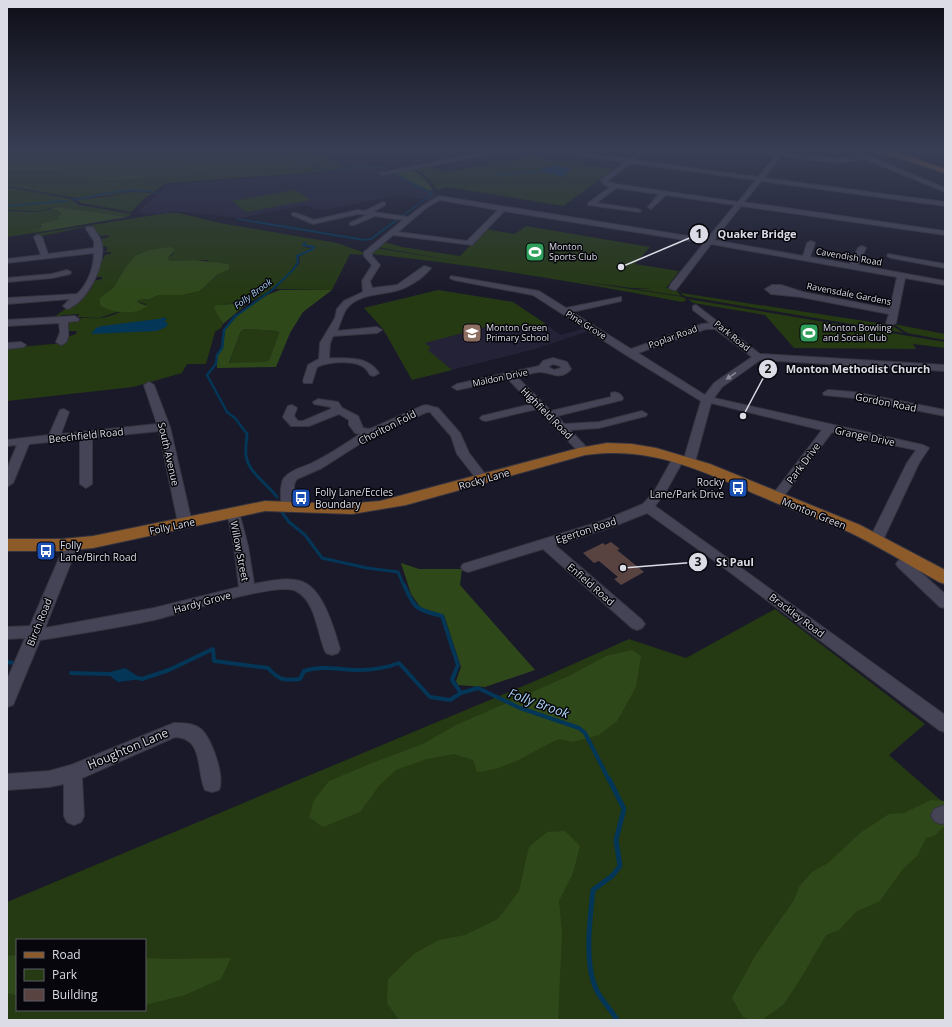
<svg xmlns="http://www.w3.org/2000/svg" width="952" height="1027" viewBox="0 0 952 1027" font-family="'Open Sans',sans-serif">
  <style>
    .built { fill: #232237 }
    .green { fill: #253913; fill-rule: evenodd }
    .forest { fill: #2f4819; fill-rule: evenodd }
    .water { fill: #033657 }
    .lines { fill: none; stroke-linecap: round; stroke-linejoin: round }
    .stream-far5 { stroke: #033657; stroke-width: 1.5 }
    .stream-far4 { stroke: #033657; stroke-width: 2 }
    .stream-far3 { stroke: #033657; stroke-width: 2.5 }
    .stream-far2 { stroke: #033657; stroke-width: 3 }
    .stream-far1 { stroke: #033657; stroke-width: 4 }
    .stream { stroke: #033657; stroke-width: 5 }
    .building { fill: #594341 }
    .minor-casing { stroke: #353440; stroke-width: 2 }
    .major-casing { stroke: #353440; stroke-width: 2 }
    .minor { fill: #454456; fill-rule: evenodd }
    .major { fill: #8d5b2a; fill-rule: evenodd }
    .oneway { fill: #898897 }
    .labels { text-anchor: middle; stroke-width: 3; stroke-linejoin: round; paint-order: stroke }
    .far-poi-label { font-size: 9px; fill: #dcdce7; stroke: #06060c; text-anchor: start }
    .far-street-label { font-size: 9px; fill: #dcdce7; stroke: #06060c }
    .far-water-label { font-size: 9px; font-style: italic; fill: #acd4f7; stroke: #06060c }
    .street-label { font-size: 10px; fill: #dcdce7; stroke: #06060c }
    .poi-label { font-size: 10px; fill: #dcdce7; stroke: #06060c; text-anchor: start }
    .near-street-label { font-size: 12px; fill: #dcdce7; stroke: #06060c }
    .near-water-label { font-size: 13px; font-style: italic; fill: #acd4f7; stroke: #06060c }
    .leader { fill: none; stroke: #dcdce7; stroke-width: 1.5 }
    .callout-dot { fill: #dcdce7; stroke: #06060c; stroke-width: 1.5 }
    .mark-label { font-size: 12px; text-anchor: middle; font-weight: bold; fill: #111 }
    .callout-label { font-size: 11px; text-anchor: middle; font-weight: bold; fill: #dcdce7; stroke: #06060c; stroke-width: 3; stroke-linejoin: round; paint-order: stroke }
  </style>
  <rect width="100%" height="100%" fill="#1a1929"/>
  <path class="built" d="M322 150H460L438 154 450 159 422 164 409 158 350 165Z
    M373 164 388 172H417L428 182 437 196 431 200 401 195 325 210 313 209 308 205 239 218 184 212 148 214 137 212 168 185 333 172 350 166Z
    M438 290 513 302 561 335 585 328 589 331 535 349 412 380 383 329 364 308Z"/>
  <path class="green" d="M7 150H313L343 166 332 171 169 183 163 185 154 192 130 191 112 195 76 198 7 186Z
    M532 157 614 169 563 206 448 187 437 190C431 180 423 173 412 168L429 165 444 172Z
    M7 187 61 197 70 199 79 205 132 214 127 217 56 207 37 211 7 210Z
    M295 190 311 200 246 212 232 201Z
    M131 192 153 193 145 198 131 212 81 203 76 200 111 196Z
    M53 209 61 214 58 217 61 219 40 225 42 226 39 228 40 230 46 231 7 237V211L34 212Z
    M167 213H179L220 223 337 243 365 253 364 255 350 254 332 290 275 289 300 263 299 257 315 247 302 244V246L312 249 296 256 297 262C290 273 279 287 268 290L270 291 248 303 225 304 215 308 223 324 221 328 215 332 206 364H187L182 373 133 387 7 401V348L64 343 67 337 76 334 77 331H69L67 325 70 322 79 321 81 318C101 318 101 320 120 312 130 308 138 313 146 304L137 302 138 300 150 299 159 295H183L200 291 229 264 212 263 207 260 170 261 168 258 174 253 125 268 113 288 105 294 104 308 120 311 99 318 78 317 79 314 62 315 60 318H53L88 292 91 289 94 281 102 279V277H95L100 259H103L105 255 111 254V252H103L107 251V246L102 247V239L109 237 108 235 101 236 99 234H94L92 229 95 228H90L88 226C69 230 52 234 37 237L35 234Z
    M526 226 650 247 635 264 679 271 666 288 675 289 681 296 636 289 652 288H632L578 281 683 297 687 300 682 302C579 282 476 265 371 254L376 248 456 261 377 247 384 242 402 247 460 256 486 229 515 234Z
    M677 289 682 293 694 295 891 325 904 333 684 296Z
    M438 290 513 302 546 324 539 326H489L425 343 431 348 428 350 452 370 412 380 383 329 364 308Z
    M688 299 945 342V348L913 344 916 349 794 348 765 315 693 303Z
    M894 324 945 334V340L907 333Z
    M244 329 277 331 279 333 269 360 265 362 229 364 241 331Z
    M775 609 925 724 889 755 945 804V1020H7V902L542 678 629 639 686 658ZM17 940H145V1010H17Z"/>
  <path class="forest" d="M214 150H236L265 156 255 158 202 153Z
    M43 152H110L120 155 144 156 133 158 34 154Z
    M34 163 61 165 120 163 132 165 43 170 7 169V164L15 166Z
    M198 163 292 166 205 169H191L189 167Z
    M409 168C420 173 427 180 433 190H428L393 172Z
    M141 174 144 176 133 179 90 180Z
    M58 207 127 217 46 231 38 230 42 226 40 224 60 219 58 217 61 214 56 210 50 209Z
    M170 247 175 249 168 258 170 261 195 260 229 264V269L217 275 200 291 183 295H159L150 299 138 300 137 302 147 306C137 316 110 313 100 305V298L113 288 125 268 135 256 149 250Z
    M280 290H332L303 312 290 333 276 367 217 368V355L223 348 225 330 239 314 267 295ZM244 329 277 331 279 333 269 360 265 362 229 363 241 331Z
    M248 303 223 324 214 308 217 305Z
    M401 563 419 569H462L460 585 535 670 485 687 458 685 456 681 461 667 444 615 421 608 411 594Z
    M632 650 641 656 636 687 617 721 599 735 573 742 559 739C532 751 508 770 477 772L473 760 454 754 427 759 396 770 379 786 360 812 323 827 309 817 314 800 329 781 372 763 423 744 456 725 571 675 606 656Z
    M931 800 945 801V826L934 836 926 838 917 856 903 869 879 902 857 911 839 930 826 935 801 978 784 1004 762 1020H751L743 1017 732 998 755 956 794 900 799 887 812 872 828 863 860 833 889 814 904 813Z
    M565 831 580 846 573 873 559 901 562 933 558 1020H399L387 1003 388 979 415 953 439 940 465 935 498 919 519 891 529 847 547 832Z
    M17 955V995L7 993V956Z
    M145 958 169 959 231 958 221 979 185 995 145 1005Z"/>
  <path class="water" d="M554 166 569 168 571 170 562 177 541 171 542 168Z
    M158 319H163L168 324 166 327 157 331 91 334 96 328 102 326Z
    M125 668 142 679 118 682 106 673Z"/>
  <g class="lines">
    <path class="stream-far5" d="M276 150C291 159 308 161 322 170
      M317 150 345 165
      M348 167H381L432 194 393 223
      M324 171 352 168
      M499 175 541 171
      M73 200C97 196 133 185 156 193
      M7 206 66 201
      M238 219 262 223"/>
    <path class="stream-far4" d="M256 222 365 240 371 239 394 222
      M236 316 272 290 293 270 298 262 297 256 313 249 314 247 303 245 305 243"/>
    <path class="stream-far3" d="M236 315 224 330 222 348 217 355 216 364 207 375 227 412 235 418 247 434
      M162 319H165"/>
    <path class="stream-far2" d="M247 433C247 440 245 448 246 455 248 473 267 483 277 497
      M281 511 289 522 305 535 322 558 367 568 398 572 404 586"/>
    <path class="stream-far1" d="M404 585C415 610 416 609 442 616L458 665 452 680 461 693 478 688 520 708 579 728 585 733 609 780
      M7 662 14 663
      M71 673 109 674
      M138 678 142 679 169 670 213 649 214 661 268 668C279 680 284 681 300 679L304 671C323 665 340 670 359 670 373 670 386 668 399 663L430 697 450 700 461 693"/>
    <path class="stream" d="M609 779 624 809 616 840 620 866 612 876 593 890C590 919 584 962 596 989 601 1000 611 1009 617 1020"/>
  </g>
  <path class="building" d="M611 542 620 549 617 550 644 572 621 585 614 579 618 577 599 561 594 563 583 553 603 543 605 545Z"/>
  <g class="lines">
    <g class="minor-casing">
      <path id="minor" d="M499 150H511L382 175 379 173Z
        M546 150H561L628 159 641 150H647L634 160 758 177 776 156 738 150 778 153 780 150H786L783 153 837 159 859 156 846 150H854L945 188V192L865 159 837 163 781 156 764 178 945 202V206L761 181 744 202 945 231V235L741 206 714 240 803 256 807 243 811 241 815 243 810 257 850 264 858 248 862 246 866 248 858 265 945 281V285L905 278 896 323 891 326 886 323 889 314 801 297 771 294 765 289 772 285H781L803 292 890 309 897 277 711 244 676 290H673L669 288 671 284 704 243 504 211 472 245 393 235 372 253V256L380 265 370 281 372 288 397 285 424 266 431 268C422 279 408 288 395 291 379 295 359 294 347 308 343 313 340 325 337 331L377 327 382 330 377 333 333 336 330 343 329 358C348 359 367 355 379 373L374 376 370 375C368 371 366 368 362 366 351 360 328 362 317 367L312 383H304L303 381 308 365 319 359 320 343 335 318 337 309 344 301 363 292 362 281 372 265 364 256V252L403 220 375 216 354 225H350V223L367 215 358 214 313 224 292 215V213H296L314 220 358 210 365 211 383 202 385 203V205L373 212 408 217 422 206 439 196 707 239 735 205 666 195 651 209 648 207 659 194 616 188 596 203 638 209 641 211 640 212 588 205V203L610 187 603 184 601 180 625 162ZM631 163 756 180 738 202 616 184 607 181ZM440 200 498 210 467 241 398 232 426 208Z
        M87 227H93C95 231 100 236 101 241 108 260 88 303 67 309L63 306 70 299 7 304V298L77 294C88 284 94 267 94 253L7 263V259L41 255 34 237 38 235 42 237 48 254 94 248V241L86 229Z
        M888 254 945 264V268L891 258 887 256Z
        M67 270 71 272 70 274 52 278 7 282V278L52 274Z
        M451 276 539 291 566 308 621 297V301L572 312 631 349 702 324 710 323 693 310V306L696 305 760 354 945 365V371L760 360 722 387 714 398 923 445 929 448 919 463 883 540 881 543H871L869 540 907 463 916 450 832 432 781 500H773L771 497 773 494 822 430 711 403 695 462 689 466 685 465 683 462 701 401 626 355 533 295 454 280 450 278ZM706 329H715L752 357 714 383 705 395 638 353Z
        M75 316 79 319 78 321 68 322C67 329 72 342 61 345L56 342 60 332 59 323 7 326V320Z
        M21 342 26 345 24 347 7 349V343Z
        M553 358 567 362 571 369C560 382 550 371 539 372 532 373 524 375 517 377L551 411 611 397V393C617 391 620 393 623 398L622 400 557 416 564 424 599 422 642 411 647 414 646 416 599 428 570 430 590 451 584 455 580 453 537 409 486 421 482 420 480 418 482 416 532 404 508 379 457 390 452 387 457 384 539 366 543 361ZM553 364 560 366 561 368 554 370 548 367Z
        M149 382 154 385 170 427 192 523 190 526H180L178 523 159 431 92 438V484L86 488 80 484V439L29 444 13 483 7 487V469L17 445 7 446V440L49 435 60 410 64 409 69 412 61 434 157 424 144 385Z
        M828 390 854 392 945 410V416L854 398 824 395 823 393Z
        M318 399 338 402 342 408 358 416 363 428 370 429 422 406 426 405 438 408 460 433 469 453 489 479 487 482H479L457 454 451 436 430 412H427L369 438 322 468 297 479C290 486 298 499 293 508H283C280 502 280 483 284 478 291 469 305 467 314 462 330 454 345 444 360 434L355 433 349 425V420L339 414 309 426H291L283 417 288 406 292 405 297 408 294 416 298 421H303L331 409V407L314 404 313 402Z
        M678 455 684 459 665 493 655 506 945 715V732L939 730 719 564 647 513 612 527 555 545 642 620 645 624 642 628 637 630 632 628 543 549 468 572 463 570 461 567 463 564 602 521 643 504 654 492 674 456Z
        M233 508 238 509 239 512 248 546 254 584C269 581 288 576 303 582 324 591 334 629 340 649L338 653 332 655 326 653C317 635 317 602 296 591 277 581 179 614 154 620 116 628 78 634 40 640L15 700 13 705 7 707V680L25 638 7 639V627L30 626 66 542H76L78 545 45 628 154 608 239 587 234 546 227 512 228 509Z
        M903 559 908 561 945 594V608L940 607 898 567 896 564 898 561Z
        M174 723C183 723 193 723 201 729 212 739 225 777 219 790L212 792 205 790C196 770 204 738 175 737L82 778 84 816 81 822 74 825 67 822 64 816V784L49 787 7 790V774L49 771 71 765Z
        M945 805V823L941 824 934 821 931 815 934 809Z"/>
    </g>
    <g class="major-casing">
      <path id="major" d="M874 150 896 152 945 169V173Z
        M607 443 632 444 656 448 710 464 860 525 945 570V584L939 582C909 565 880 547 849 532 822 520 794 511 767 499 705 473 655 445 585 455L406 505 352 514 265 511 93 548 62 551H7V539H62L93 536 265 501 345 504 380 501 579 448Z"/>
    </g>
    <use href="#minor" class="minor"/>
    <use href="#major" class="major"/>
  </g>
  <defs><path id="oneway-solid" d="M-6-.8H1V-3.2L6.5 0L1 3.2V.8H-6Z"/></defs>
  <use class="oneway" href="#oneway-solid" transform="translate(731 376) rotate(146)"/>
  <linearGradient id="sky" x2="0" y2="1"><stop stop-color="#0e0e17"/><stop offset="0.51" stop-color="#383e54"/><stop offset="1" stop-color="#383e54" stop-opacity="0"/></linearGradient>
  <rect width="952" height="294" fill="url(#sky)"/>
  <defs>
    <g id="stadium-square" transform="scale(1)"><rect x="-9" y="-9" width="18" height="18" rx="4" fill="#2e9e5b" stroke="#06060c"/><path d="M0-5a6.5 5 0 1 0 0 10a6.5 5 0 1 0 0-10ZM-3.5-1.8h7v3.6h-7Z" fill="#fff"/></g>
    <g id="school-square" transform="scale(1)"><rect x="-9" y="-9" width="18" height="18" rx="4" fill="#8d6e63" stroke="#06060c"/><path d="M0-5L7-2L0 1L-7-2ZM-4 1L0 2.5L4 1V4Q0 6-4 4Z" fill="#fff"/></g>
    <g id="bus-square" transform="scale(1)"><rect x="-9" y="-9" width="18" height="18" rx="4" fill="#1a4fb4" stroke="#06060c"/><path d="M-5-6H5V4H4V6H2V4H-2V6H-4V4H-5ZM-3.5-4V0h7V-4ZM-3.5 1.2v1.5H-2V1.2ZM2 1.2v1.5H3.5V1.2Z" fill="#fff"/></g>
  </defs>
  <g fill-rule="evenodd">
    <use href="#stadium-square" x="535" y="252"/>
    <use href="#school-square" x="472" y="333"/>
    <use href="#stadium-square" x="809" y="333"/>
    <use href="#bus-square" x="738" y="488"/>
    <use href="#bus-square" x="301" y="498"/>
    <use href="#bus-square" x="46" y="551"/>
  </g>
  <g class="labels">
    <g class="far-poi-label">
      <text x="549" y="250">Monton<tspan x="549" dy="10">Sports Club</tspan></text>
      <text x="486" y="331">Monton Green<tspan x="486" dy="10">Primary School</tspan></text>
      <text x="823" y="331">Monton Bowling<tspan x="823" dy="10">and Social Club</tspan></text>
    </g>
    <g class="far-street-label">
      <text transform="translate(849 257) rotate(10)" y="3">Cavendish Road</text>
      <text transform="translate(849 294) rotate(11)" y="3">Ravensdale Gardens</text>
      <text transform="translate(586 325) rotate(32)" y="3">Pine Grove</text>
      <text transform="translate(732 336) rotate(39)" y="3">Park Road</text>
      <text transform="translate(673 337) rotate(-20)" y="3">Poplar Road</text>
      <text transform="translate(500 378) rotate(-12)" y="3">Maldon Drive</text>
    </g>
    <g class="far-water-label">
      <text transform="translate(253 294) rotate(-36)" y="3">Folly Brook</text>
    </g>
    <g class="street-label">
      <text transform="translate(886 402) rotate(11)" y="4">Gordon Road</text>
      <text transform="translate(547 413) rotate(45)" y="4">Highfield Road</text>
      <text transform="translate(387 427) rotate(-27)" y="4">Chorlton Fold</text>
      <text transform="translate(86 435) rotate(-6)" y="4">Beechfield Road</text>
      <text transform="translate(865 436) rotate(12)" y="4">Grange Drive</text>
      <text transform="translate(169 454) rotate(77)" y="4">South Avenue</text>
      <text transform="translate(803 463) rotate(-53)" y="4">Park Drive</text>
      <text transform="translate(484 479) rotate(-16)" y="4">Rocky Lane</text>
      <text transform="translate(814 513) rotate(22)" y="4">Monton Green</text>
      <text transform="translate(172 526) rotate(-12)" y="4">Folly Lane</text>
      <text transform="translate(586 530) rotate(-18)" y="4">Egerton Road</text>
      <text transform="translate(240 551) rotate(79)" y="4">Willow Street</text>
      <text transform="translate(591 584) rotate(41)" y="4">Enfield Road</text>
      <text transform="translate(202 602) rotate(-15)" y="4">Hardy Grove</text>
      <text transform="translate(797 615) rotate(37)" y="4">Brackley Road</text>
      <text transform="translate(39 622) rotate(-68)" y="4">Birch Road</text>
    </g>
    <g class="poi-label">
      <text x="724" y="486" text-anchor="end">Rocky<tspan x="724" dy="12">Lane/Park Drive</tspan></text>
      <text x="315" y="496">Folly Lane/Eccles<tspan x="315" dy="12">Boundary</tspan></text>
      <text x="60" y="549">Folly<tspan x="60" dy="12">Lane/Birch Road</tspan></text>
    </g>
    <g class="near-street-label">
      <text transform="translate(128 749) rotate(-23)" y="4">Houghton Lane</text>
    </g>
    <g class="near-water-label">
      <text transform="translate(539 703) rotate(20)" y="5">Folly Brook</text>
    </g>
  </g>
  <path class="leader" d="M621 267L699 234M743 416L768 369M623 568L698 562"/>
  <g class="callout-dot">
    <circle cx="621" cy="267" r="4"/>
    <circle cx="743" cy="416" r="4"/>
    <circle cx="623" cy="568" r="4"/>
    <circle cx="699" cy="234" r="10"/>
    <circle cx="768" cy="369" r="10"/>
    <circle cx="698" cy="562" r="10"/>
  </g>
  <g class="mark-label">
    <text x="699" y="238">1</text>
    <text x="768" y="373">2</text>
    <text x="698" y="566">3</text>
  </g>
  <g class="callout-label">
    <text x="757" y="238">Quaker Bridge</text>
    <text x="858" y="373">Monton Methodist Church</text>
    <text x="735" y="566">St Paul</text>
  </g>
  <rect width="952" height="1027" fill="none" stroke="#dcdce7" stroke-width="16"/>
  <rect x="16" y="939" width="130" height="72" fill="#06060c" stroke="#5c5c64"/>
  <rect x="24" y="952" width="20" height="6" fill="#8d5b2a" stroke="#5c5c64"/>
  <text x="52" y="959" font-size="12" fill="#dcdce7">Road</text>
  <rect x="24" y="969" width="20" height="12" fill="#253913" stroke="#5c5c64"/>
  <text x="52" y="979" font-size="12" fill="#dcdce7">Park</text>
  <rect x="24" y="989" width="20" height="12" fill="#594341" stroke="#5c5c64"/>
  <text x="52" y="999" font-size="12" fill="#dcdce7">Building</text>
</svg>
